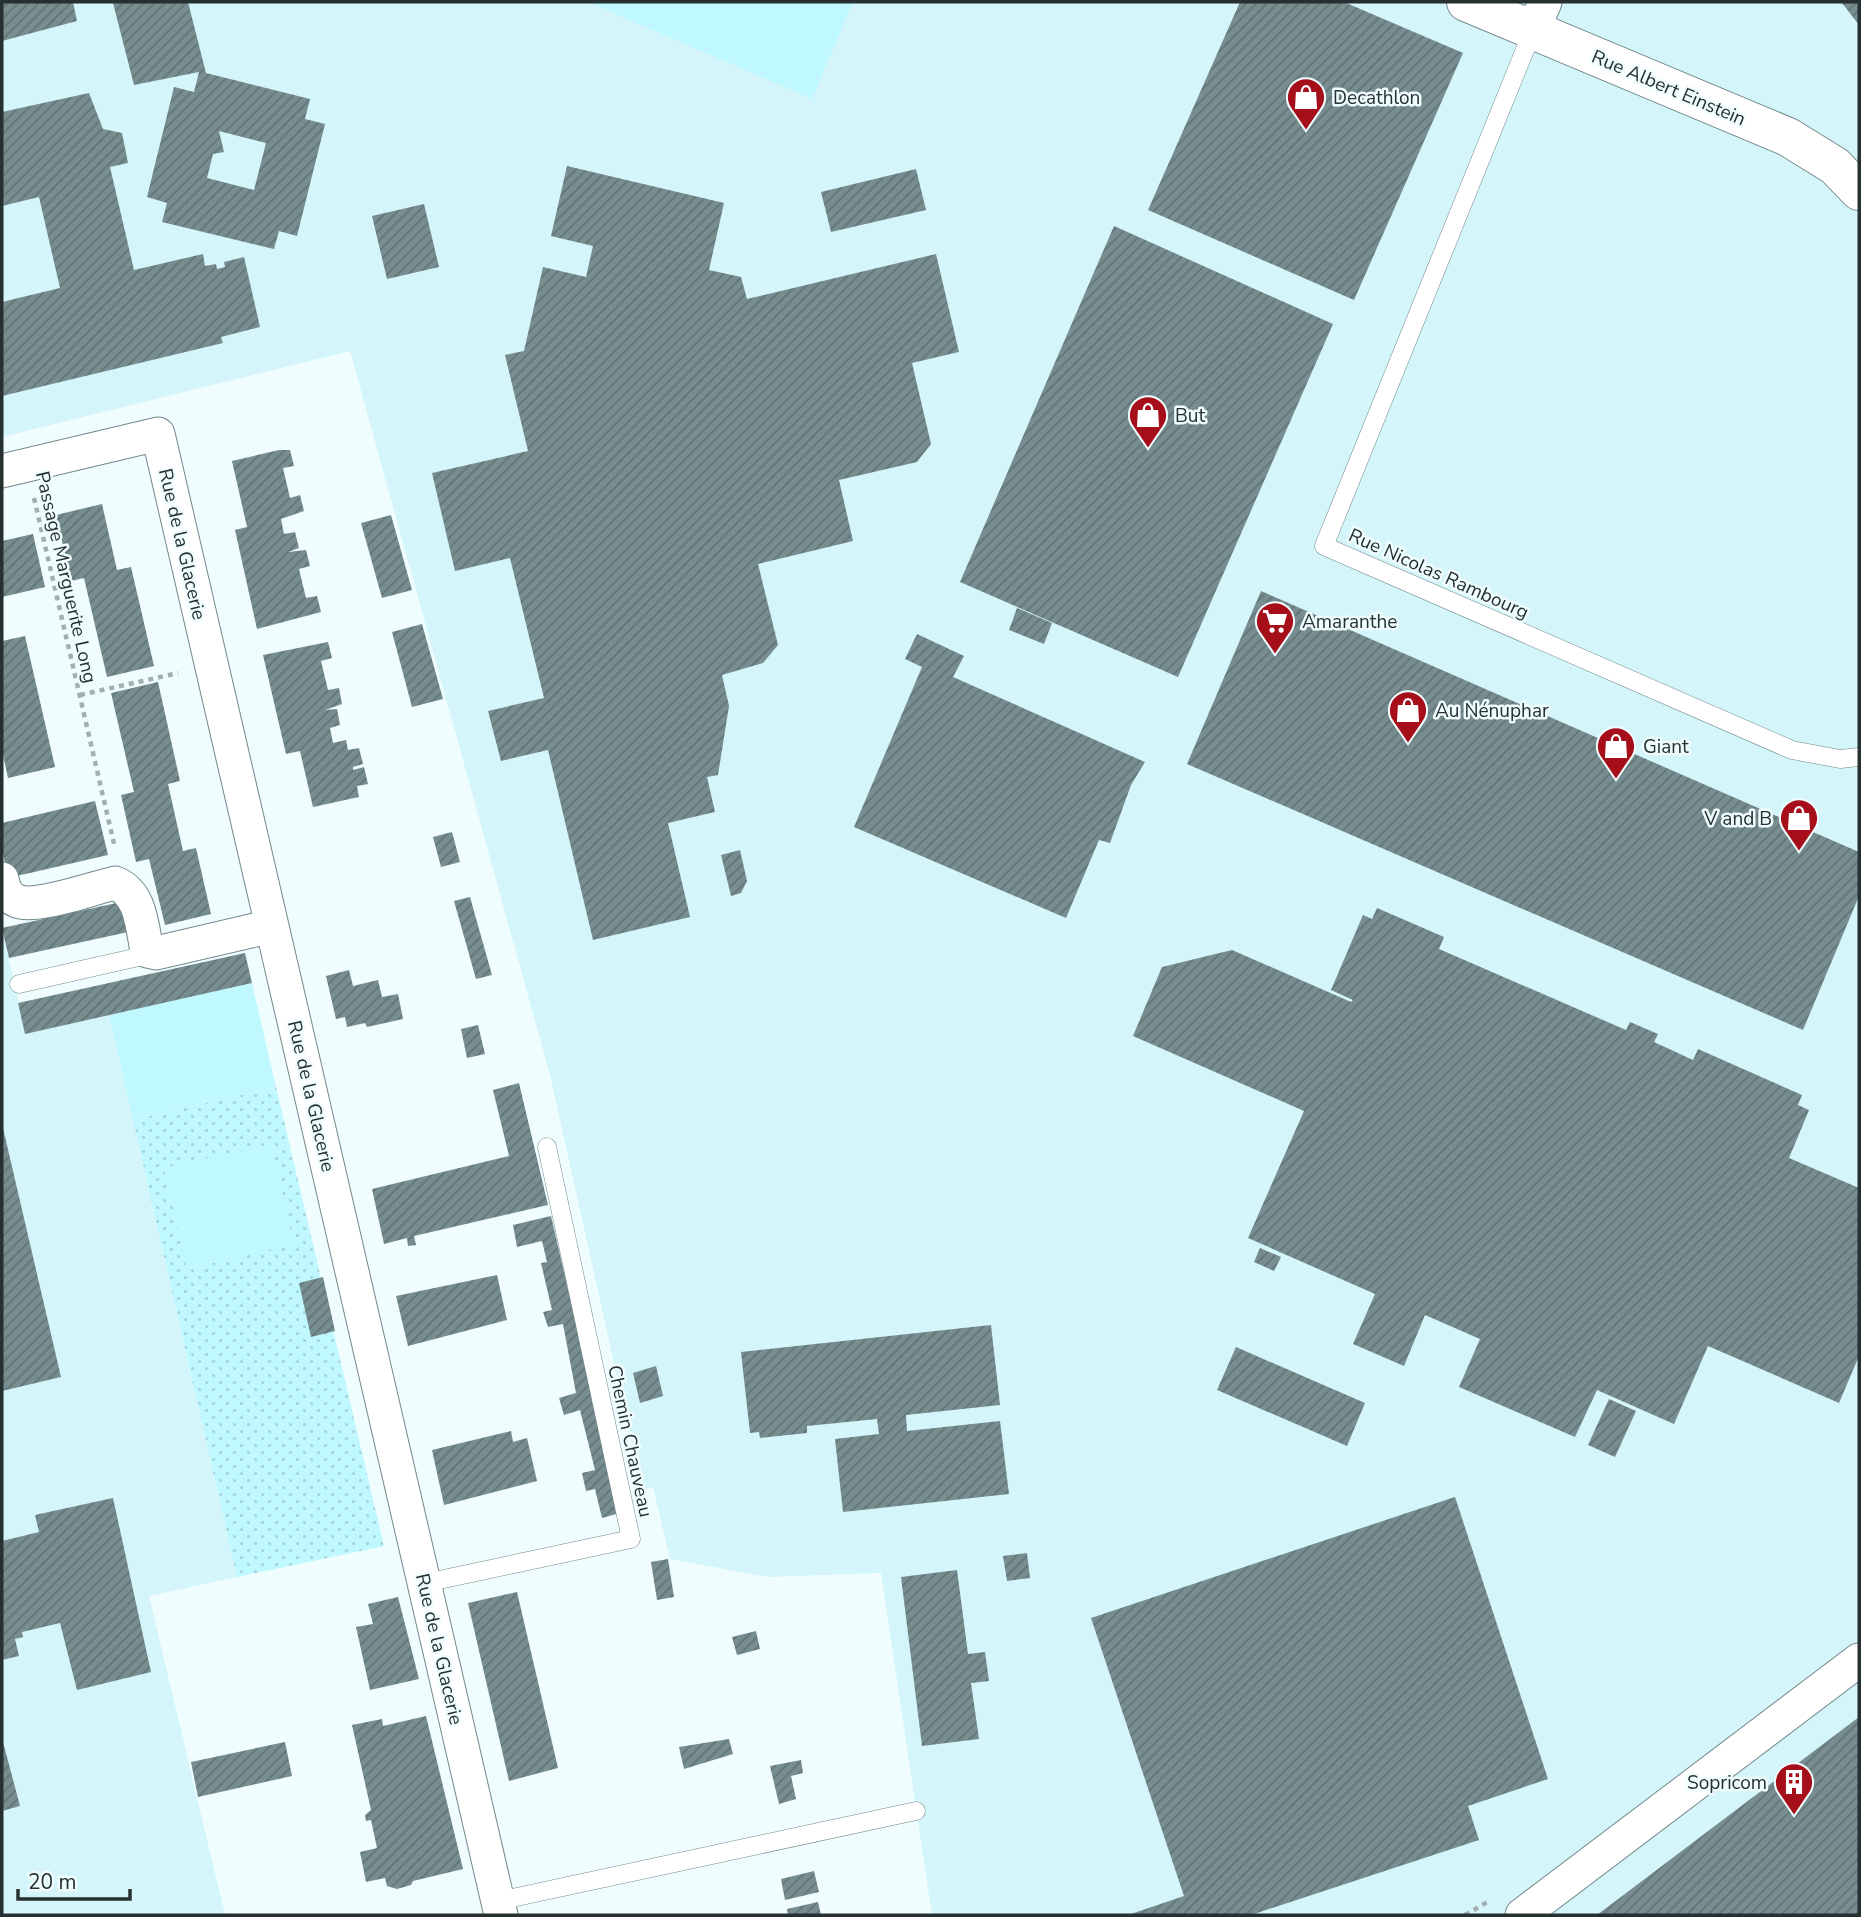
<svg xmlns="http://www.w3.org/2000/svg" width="1861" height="1917" viewBox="0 0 1861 1917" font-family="'Nunito Sans',sans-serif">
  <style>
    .built { fill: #d4f5f9 }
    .green { fill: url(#green-dots) }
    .pitch { fill: #c0f8ff }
    .building { fill: url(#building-hatch); fill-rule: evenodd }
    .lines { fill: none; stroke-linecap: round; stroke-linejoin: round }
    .service-casing { stroke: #72888a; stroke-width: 19 }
    .minor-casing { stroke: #72888a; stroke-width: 35 }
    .tertiary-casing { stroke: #72888a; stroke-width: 40 }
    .path { stroke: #a2aeb0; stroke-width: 4.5; stroke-dasharray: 5 5; stroke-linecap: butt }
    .service { stroke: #fff; stroke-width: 18 }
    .minor { stroke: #fff; stroke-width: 33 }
    .tertiary { stroke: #fff; stroke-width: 38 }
    .labels { text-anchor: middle; stroke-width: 5; stroke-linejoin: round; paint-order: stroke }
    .street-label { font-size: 19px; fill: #273031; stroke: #effdff }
    .poi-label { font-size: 19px; fill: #273031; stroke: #effdff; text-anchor: start }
  </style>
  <defs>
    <pattern id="green-dots" width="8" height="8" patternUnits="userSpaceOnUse" patternTransform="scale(1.75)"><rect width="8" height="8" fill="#c0f8ff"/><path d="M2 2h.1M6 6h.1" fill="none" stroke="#a5d5db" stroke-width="1.8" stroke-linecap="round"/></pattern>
    <pattern id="building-hatch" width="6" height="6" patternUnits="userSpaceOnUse" patternTransform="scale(1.75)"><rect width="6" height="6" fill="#778d90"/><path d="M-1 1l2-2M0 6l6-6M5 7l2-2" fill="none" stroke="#627476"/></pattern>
  </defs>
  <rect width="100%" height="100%" fill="#effdff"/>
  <path class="built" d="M2 2H1859V1915H932L881 1573 768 1577 670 1559 653 1487 642 1489 550 1075 350 351 2 437Z
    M2 930 26 1033 109 1015 237 1577 149 1596 225 1915H2Z"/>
  <path class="green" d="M276 1087 384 1546 237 1577 133 1120Z"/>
  <path class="pitch" d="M588 2H853L812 99Z
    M252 983 276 1087 133 1120 109 1015Z
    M271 1144 294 1244 187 1269 164 1168Z"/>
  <path class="building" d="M2 2H73L77 21 2 41Z
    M188 2 206 73 310 99 305 119 325 124 297 236 279 231 274 249 162 222 167 203 147 197 174 87 194 92 199 72 134 85 113 3ZM219 131 266 143 254 190 207 178 213 154 224 152Z
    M1240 2H1344L1463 53 1354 300 1148 210Z
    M1845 2H1859V25L1842 3Z
    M89 93 103 129 122 133 128 163 110 167 134 270 203 254 205 266 216 264 217 269 225 267 224 262 244 257 260 327 221 337 223 343 2 396V302L60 288 39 197 2 206V112Z
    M567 166 724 203 709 270 741 277 747 299 936 254 959 352 912 363 931 444 917 462 839 480 853 541 758 564 778 645 763 663 722 675 729 706 718 775 707 777 715 812 668 823 690 917 593 940 548 750 501 761 488 711 544 698 510 558 455 571 432 473 528 451 505 355 524 351 543 267 586 277 593 246 551 236Z
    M916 169 926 210 831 232 821 192Z
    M424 204 439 267 387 279 372 216Z
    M1114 226 1333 324 1178 677 960 582Z
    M279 450H290L294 466 283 468 290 498 300 495 304 511 281 519 284 534 295 532 299 548 288 552 306 550 310 566 299 569 306 598 317 596 321 612 257 629 235 530 247 527 232 461Z
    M102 504 117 570 131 567 154 666 107 677 84 578 71 581 56 515Z
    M391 515 412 590 382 598 361 523Z
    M33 534 45 587 2 597V541Z
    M1261 591 1859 852V896L1803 1030 1187 764Z
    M1017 608 1052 623 1044 644 1009 630Z
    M422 624 443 699 412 707 392 632Z
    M917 634 964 656 953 677 1145 762 1131 785 1110 843 1099 840 1066 918 854 827 922 667 905 659Z
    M25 636 55 767 8 778 2 750V641Z
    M328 642 332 658 321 661 328 690 339 688 342 704 325 710 337 709 340 725 330 728 333 743 346 740 348 750 359 748 363 764 353 767V770L364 767 368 784 357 786 359 797 313 807 300 751 286 754 263 655Z
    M158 682 180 781 168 784 183 851 196 848 211 914 165 925 149 859 136 862 121 795 134 792 111 693Z
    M95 801 108 855 8 878 2 849V823Z
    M452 832 460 862 441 867 433 837Z
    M740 850 747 881 741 893 731 896 721 855Z
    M470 897 492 975 476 979 454 901Z
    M121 902 128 932 9 958 2 928Z
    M1377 908 1444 937 1439 949 1626 1030 1630 1022 1658 1034 1654 1042 1693 1060 1698 1049 1802 1095 1798 1105 1809 1110 1789 1158 1859 1188V1356L1839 1403 1708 1346 1674 1424 1597 1390 1575 1437 1459 1387 1480 1339 1425 1315 1404 1366 1353 1344 1375 1294 1248 1238 1304 1111 1133 1036 1162 967 1232 950 1351 1002 1353 1000 1331 990 1363 915 1372 919Z
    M245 953 252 983 25 1034 18 1003Z
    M349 970 353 986 378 980 382 997 398 994 403 1019 367 1027 365 1023 347 1027 345 1017 336 1019 326 976Z
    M478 1025 485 1054 467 1058 461 1029Z
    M519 1083 548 1205 414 1236 416 1245 408 1246 407 1238 384 1244 372 1189 509 1156 493 1090Z
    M3 1128 61 1377 2 1391V1129Z
    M551 1216 620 1513 602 1518 595 1489 586 1491 582 1473 595 1470 580 1410 564 1415 559 1398 576 1393 563 1324 548 1327 543 1312 552 1310 541 1263 547 1262 542 1241 517 1247 513 1225Z
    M1260 1248 1281 1257 1274 1271 1254 1262Z
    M497 1275 507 1320 408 1346 396 1296Z
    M323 1277 335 1331 311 1337 299 1283Z
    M991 1325 1000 1405 906 1415 907 1431 1000 1421 1009 1494 843 1512 835 1439 879 1434 877 1419 807 1426V1433L760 1438 759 1432 750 1433 741 1352Z
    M1236 1347 1365 1403 1347 1446 1217 1390Z
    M656 1366 663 1396 640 1403 633 1373Z
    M1609 1399 1636 1411 1615 1457 1588 1445Z
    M511 1431 513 1442 527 1438 537 1481 444 1505 432 1450Z
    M1455 1497 1548 1779 1468 1806 1479 1840 1251 1915H1128L1184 1896 1091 1618Z
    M113 1498 151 1672 77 1690 60 1623 22 1632 23 1637 15 1639 19 1656 2 1660V1541L39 1532 35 1515Z
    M1027 1553 1030 1578 1007 1581 1003 1556Z
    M668 1559 674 1597 657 1600 651 1562Z
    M957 1570 968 1654 985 1652 989 1681 971 1683 979 1739 922 1746 901 1577Z
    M517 1592 558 1768 509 1781 468 1603Z
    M398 1597 419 1679 370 1690 356 1627 373 1624 368 1604Z
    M756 1631 760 1649 737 1655 732 1637Z
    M426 1716 463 1869 413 1881 411 1885 397 1889 387 1886 385 1878 366 1882 360 1852 377 1848 371 1820 366 1821 365 1815 371 1810 352 1725 382 1719 383 1726Z
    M1859 1717V1915H1597Z
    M2 1738 20 1806 2 1811Z
    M729 1739 733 1754 684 1769 679 1747Z
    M285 1742 292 1776 198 1797 191 1762Z
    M801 1760 803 1773 791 1776 796 1799 779 1804 770 1766Z
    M814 1871 819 1892 785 1900 781 1879Z
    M818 1902 821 1915H788L787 1909Z"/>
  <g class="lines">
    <g class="service-casing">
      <path id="service" d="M1533 30 1324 546 1792 750 1840 759 1859 757
        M19 984 156 953
        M425 1583 631 1539 547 1147
        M498 1901 916 1811"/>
    </g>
    <g class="minor-casing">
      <path id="minor" d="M1533 30 1545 2
        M2 471 158 434 501 1915
        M2 879C4 889 7 897 17 901 36 909 93 888 115 883 141 893 142 926 147 951L156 953 272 926
        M1522 1915 1859 1660"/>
    </g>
    <g class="tertiary-casing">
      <path id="tertiary" d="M1466 2 1788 137 1835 166 1859 191"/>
    </g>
    <path class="path" d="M34 498 115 848
      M80 695 178 673
      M1465 1915 1489 1901"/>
    <use href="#service" class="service"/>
    <use href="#minor" class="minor"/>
    <use href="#tertiary" class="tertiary"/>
  </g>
  <defs>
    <g id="shop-pin" transform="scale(2.0125)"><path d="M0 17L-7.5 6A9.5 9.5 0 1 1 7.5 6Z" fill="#a60e1a" stroke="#effdff"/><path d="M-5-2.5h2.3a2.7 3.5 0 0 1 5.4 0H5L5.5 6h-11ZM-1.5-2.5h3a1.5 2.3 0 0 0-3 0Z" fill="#fff"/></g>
    <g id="supermarket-pin" transform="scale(2.0125)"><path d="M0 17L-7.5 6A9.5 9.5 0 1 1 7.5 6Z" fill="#a60e1a" stroke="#effdff"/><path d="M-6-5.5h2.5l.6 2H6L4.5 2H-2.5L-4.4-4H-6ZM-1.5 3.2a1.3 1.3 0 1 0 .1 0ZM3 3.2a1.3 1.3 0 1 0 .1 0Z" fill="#fff"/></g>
    <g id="building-pin" transform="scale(2.0125)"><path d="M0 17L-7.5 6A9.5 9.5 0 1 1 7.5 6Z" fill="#a60e1a" stroke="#effdff"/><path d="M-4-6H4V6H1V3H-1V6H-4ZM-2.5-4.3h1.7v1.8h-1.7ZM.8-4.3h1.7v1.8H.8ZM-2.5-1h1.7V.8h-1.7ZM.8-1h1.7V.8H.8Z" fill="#fff"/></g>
  </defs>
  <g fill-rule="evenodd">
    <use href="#shop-pin" x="1306" y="97"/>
    <use href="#shop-pin" x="1148" y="415"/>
    <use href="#supermarket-pin" x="1275" y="621"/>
    <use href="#shop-pin" x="1408" y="710"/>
    <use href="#shop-pin" x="1616" y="746"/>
    <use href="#shop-pin" x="1799" y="818"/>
    <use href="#building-pin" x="1794" y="1782"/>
  </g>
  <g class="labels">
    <g class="street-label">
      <text transform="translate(1669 87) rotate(23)" y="7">Rue Albert Einstein</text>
      <text transform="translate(183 544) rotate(77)" y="7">Rue de la Glacerie</text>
      <text transform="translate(1439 573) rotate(24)" y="7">Rue Nicolas Rambourg</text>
      <text transform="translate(67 577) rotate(77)" y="7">Passage Marguerite Long</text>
      <text transform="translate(312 1096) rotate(77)" y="7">Rue de la Glacerie</text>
      <text transform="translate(631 1441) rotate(78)" y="7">Chemin Chauveau</text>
      <text transform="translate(440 1649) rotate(77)" y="7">Rue de la Glacerie</text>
    </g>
    <g class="poi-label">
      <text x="1333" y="104">Decathlon</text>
      <text x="1175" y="422">But</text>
      <text x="1302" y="628">Amaranthe</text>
      <text x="1435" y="717">Au Nénuphar</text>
      <text x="1643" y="753">Giant</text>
      <text x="1772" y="825" text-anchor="end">V and B</text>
      <text x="1767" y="1789" text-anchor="end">Sopricom</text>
    </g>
  </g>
  <rect width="1861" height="1917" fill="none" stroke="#273031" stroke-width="7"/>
  <path d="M18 1889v10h112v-10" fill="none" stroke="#273031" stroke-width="3.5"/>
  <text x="28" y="1889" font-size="21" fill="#273031" stroke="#effdff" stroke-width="5" paint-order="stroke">20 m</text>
</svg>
